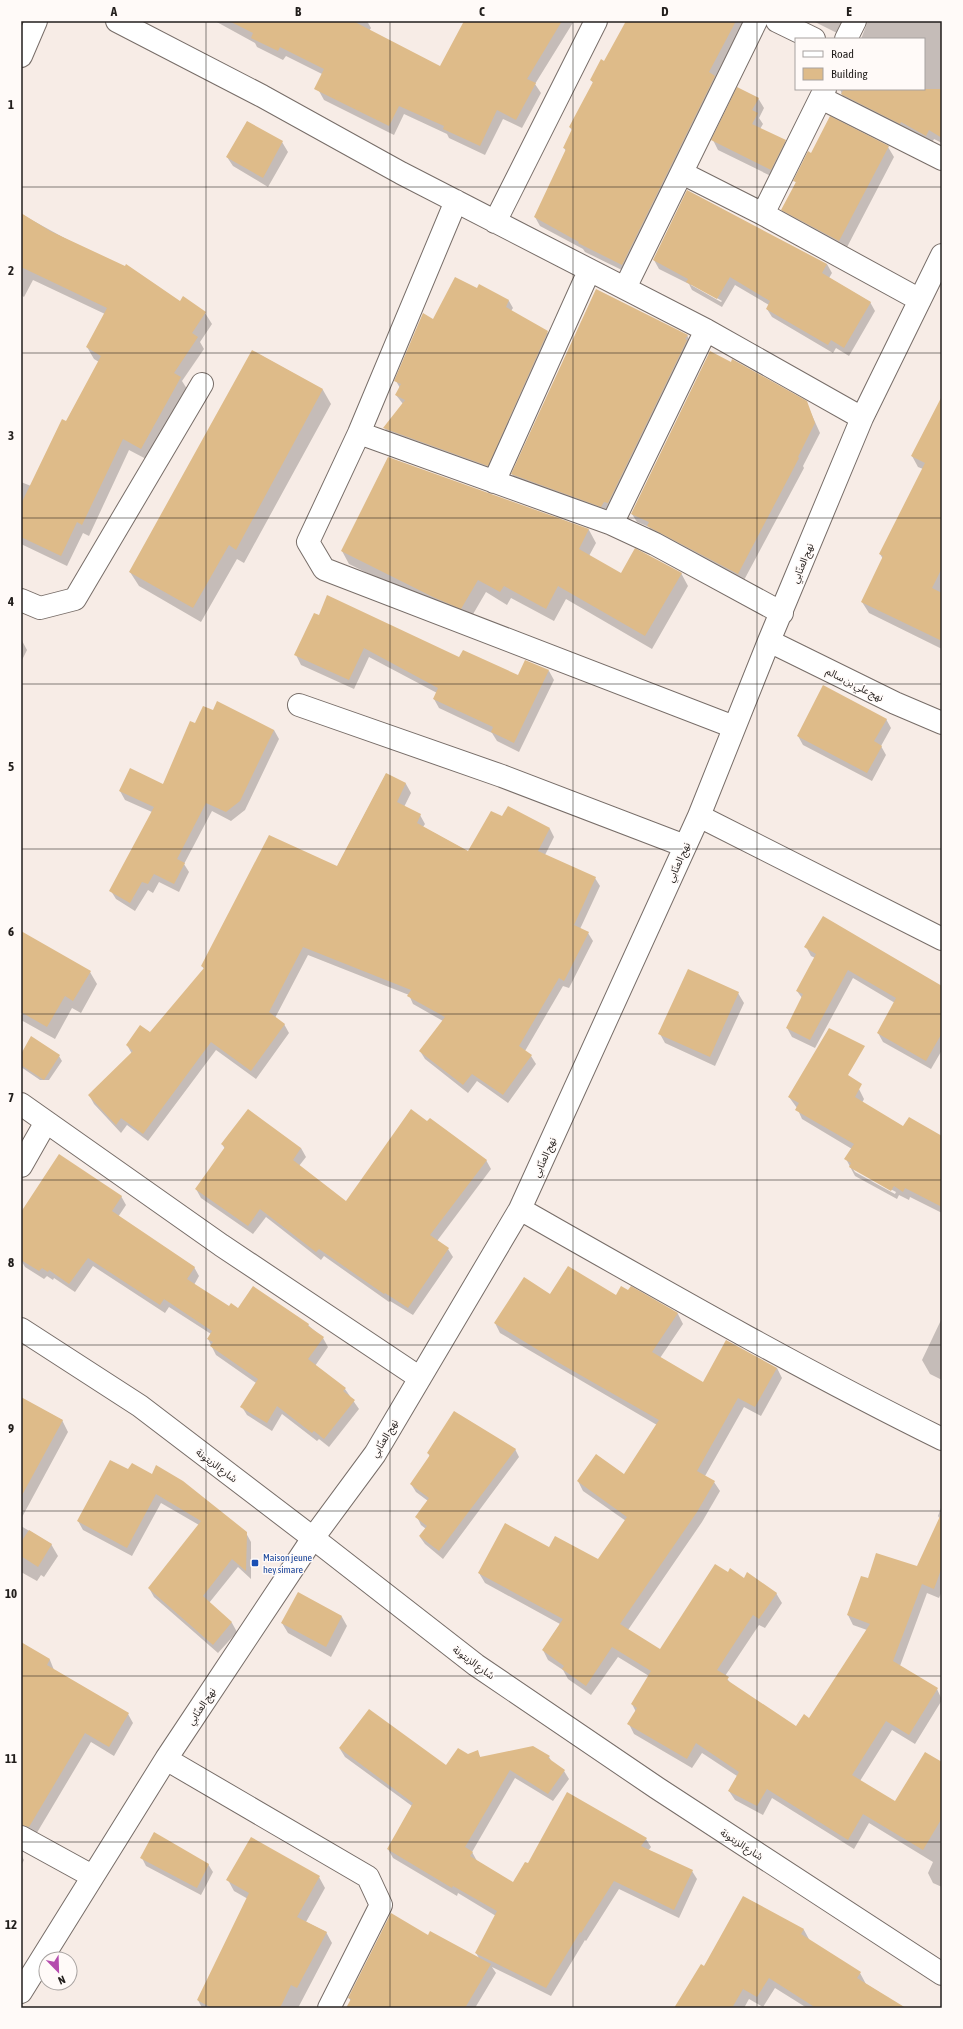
<svg xmlns="http://www.w3.org/2000/svg" width="963" height="2029" viewBox="0 0 963 2029" font-family="'Asap Condensed','Noto Sans Arabic',sans-serif">
  <style>
    .shadow { fill: #0003; fill-rule: evenodd }
    .building { fill: #debb89 }
    .lines { fill: none; stroke-linecap: round; stroke-linejoin: round }
    .street-casing { stroke: #776d68; stroke-width: 24 }
    .secondary-casing { stroke: #776d68; stroke-width: 24 }
    .street { stroke: #fff; stroke-width: 22 }
    .secondary { stroke: #fff; stroke-width: 22 }
    .grid { fill: none; stroke: #221e1c; stroke-width: 1; stroke-opacity: 0.55 }
    .transit-dot { fill: #1a4fb4; stroke: #fffaf8; stroke-width: 1.5 }
    .labels { text-anchor: middle; stroke-width: 3; stroke-linejoin: round; paint-order: stroke }
    .street-label { font-size: 10px; fill: #221e1c; stroke: #fffaf8 }
    .transit-label { font-size: 10px; fill: #164399; stroke: #fffaf8; text-anchor: start }
    .neatline { fill: none; stroke: #221e1c; stroke-width: 1.5 }
    .grid-label { font-size: 13px; text-anchor: middle; font-weight: bold; fill: #221e1c }
  </style>
  <rect width="100%" height="100%" fill="#f7ece6"/>
  <path class="shadow" d="M215 21H367L371 28 369 31 440 68 465 21H574L535 84 541 93 522 128 503 119 485 155 449 138 447 134 404 114 394 135 324 100 319 91 322 74 286 56 283 60 257 47 255 43Z
    M627 21H746L628 273 585 252 583 249 540 226 535 217 566 151 564 148 572 131 570 127 594 84 591 80 605 62Z
    M813 21H852L843 36Z
    M868 21H942V143L934 139 931 145 844 100 840 89H924V39H861Z
    M758 98 764 108 759 118 763 124 760 129 785 141 791 151 777 179 718 150 713 140Z
    M247 122 282 142 288 152 268 187 233 166 227 157Z
    M888 147 894 157 845 251 788 220 782 210 796 183 795 181 811 154Z
    M21 214 180 302 205 313 212 324 200 342 204 349 182 381 187 389 148 460 129 450 89 536 83 533 67 566 21 544V482L31 486 99 362 94 359 87 347 105 314 33 280 24 297 21 295Z
    M654 260 827 264 832 273 829 278 870 302 875 311 849 356 836 348 833 353 772 317 767 309 769 305 735 285 722 307 692 290 689 284 659 269ZM691 283 722 301 721 302 691 285Z
    M477 290 509 301 513 308 511 311 547 332 552 339 491 472 389 435 385 429 403 404 396 395 400 388 396 381 434 321Z
    M687 335 691 343 606 514 517 482 512 474Z
    M253 351 323 390 331 404 244 563 237 559 201 622 139 586 130 572Z
    M942 399 941 594 942 649 869 613 862 602 883 559 880 554 923 469 918 467 912 456Z
    M806 402 820 433 803 466 804 468 743 582 653 535 649 527 637 522 632 514Z
    M388 458 589 530 596 543 589 556 622 575 681 573 688 586 652 649 566 599 554 621 511 598 507 605 486 592 469 621 441 610 349 564 342 551Z
    M315 615 518 677 549 671 554 680 519 752 497 741 492 733 439 708 434 699 437 693 369 657 354 689 301 665 296 655Z
    M21 639 27 650 21 662Z
    M886 719 891 728 881 746 886 755 872 781 803 745 798 736Z
    M196 725 274 730 279 739 245 810 231 821 212 811 184 864 189 872 179 892 159 882 153 893 148 890 135 911 116 899 111 891 152 812 125 800 120 791 163 785Z
    M386 774 406 784 411 793 404 807 420 815 425 824 423 827 469 852 502 818 550 829 554 837 545 855 595 878 600 886 580 929 588 933 593 941 569 988 563 986 525 1051 531 1056 536 1064 508 1103 477 1081 468 1093 425 1059 420 1051 443 1021 413 1004 409 995 308 955 275 1018 284 1024 289 1033 256 1079 216 1050 148 1141 127 1125 121 1133 94 1104 89 1095 132 1054 127 1045 150 1033 204 969 202 966 337 867Z
    M806 947 942 987V1050L931 1069 883 1042 878 1033 895 1003 853 978 815 1048 792 1037 787 1028 802 998 797 991 815 958 811 956Z
    M21 971 90 972 97 984 81 1013 72 1008 55 1039 21 1020Z
    M738 993 744 1003 715 1066 665 1043 660 1034Z
    M32 1038 59 1056 62 1061 49 1080H40L21 1067V1056Z
    M859 1089 864 1099 862 1103 904 1128 942 1145V1213L910 1197 909 1200 899 1195 897 1199 855 1176 846 1159 852 1149 802 1119 797 1108 789 1097ZM853 1169 896 1192 895 1194 855 1172Z
    M428 1123 486 1160 491 1169 437 1241 448 1249 453 1257 413 1315 390 1301 389 1302 324 1256 321 1260 266 1217 253 1234 201 1198 196 1189 225 1149 222 1144 301 1148 306 1157 299 1166 346 1202Z
    M121 1196 126 1205 118 1217 194 1267 199 1276 194 1285 229 1308 308 1325 323 1338 328 1347 315 1366 345 1389 359 1409 329 1447 319 1439 317 1441 282 1414 272 1431 247 1415 242 1407 256 1383 216 1355 208 1339 211 1334 169 1307 165 1313 93 1266 75 1292 54 1278 53 1280 47 1276 44 1279 25 1267 21 1260V1214Z
    M631 1288 678 1314 683 1324 660 1358 703 1383 777 1368 782 1378 761 1416 744 1407 705 1476 714 1482 720 1491 702 1522 628 1630 660 1650 728 1574 776 1593 782 1603 765 1628 759 1625 725 1676 732 1685 796 1727 809 1719 867 1630 853 1625 848 1615 869 1580 918 1567 940 1519 938 1516 942 1505V1591L939 1598 927 1593 900 1666 937 1689 942 1700 915 1744 892 1730 860 1781 895 1803 942 1763V1887L933 1883 928 1873 933 1862 869 1823 854 1849 772 1798 763 1815 735 1800 729 1791 737 1776 702 1753 692 1768 634 1734 629 1724 636 1712 632 1704 649 1676 618 1657 591 1695 568 1679 563 1670 548 1660 543 1650 560 1624 485 1583 479 1573 549 1548 598 1561 626 1521 583 1491 578 1481 624 1475 657 1425 500 1333 495 1323 550 1295 616 1297 628 1292Z
    M942 1318V1380L930 1374 922 1360Z
    M21 1398 62 1420 68 1432 21 1519Z
    M515 1449 519 1457 443 1559 425 1544 420 1537 426 1529 421 1525 417 1517 428 1501 416 1492 411 1484 430 1457 428 1453Z
    M111 1461 246 1533 251 1542V1579L238 1567 209 1603 232 1623 237 1632 218 1653 154 1597 149 1588 199 1525 161 1503 132 1556 83 1530 78 1521Z
    M21 1526 51 1544 58 1556 44 1577 41 1575 37 1581 21 1572Z
    M299 1594 342 1617 347 1626 331 1657 288 1633 282 1623Z
    M21 1643 50 1660 54 1670 128 1714 133 1723 114 1756 91 1742 35 1836 21 1835Z
    M533 1747 549 1757 552 1762 564 1771 569 1779 553 1801 515 1778 472 1852 477 1861 513 1883 528 1865 646 1839 651 1847 648 1851 692 1871 697 1879 679 1918 619 1889 586 1941 585 1940 551 1996 492 1967 496 1973 475 2008H355L349 1998 428 1936 479 1958 476 1953 496 1916 458 1893 457 1896 393 1858 388 1849 412 1806 345 1757 340 1749 446 1767 477 1752 481 1758Z
    M21 1855 24 1860 21 1866Z
    M142 1858 208 1864 213 1872 201 1895 146 1866Z
    M319 1877 325 1888 306 1922 326 1932 332 1943 298 2008H202L198 2000 248 1899 234 1891 228 1880Z
    M744 1897 804 1930 810 1941 860 1973 866 1984 904 2008H807L775 1988 763 2007 749 1999 744 2008H675L704 1967Z"/>
  <path class="building" d="M229 21H353L440 66 464 21H562L527 79 536 83 516 120 497 110 480 146 443 129 444 126 399 106 389 126 314 89 324 69 280 47 278 51 251 38 253 33Z
    M626 21H736L709 72 715 76 622 265 578 243 579 242 534 217 566 149 563 148 572 129 569 127 593 82 590 80 601 59 604 61Z
    M737 87 759 98 752 110 758 113 752 124 786 140 771 170 711 140Z
    M844 89H942V138L929 130 926 136 901 122 900 124 841 94Z
    M830 116 889 146 839 241 781 210 796 182 793 181 808 151 811 153Z
    M247 121 283 141 263 178 226 157Z
    M687 190 827 264 822 273 871 302 844 348 831 340 828 345 766 309 770 301 730 277 717 299 686 282 688 279 653 260Z
    M21 213 50 231 125 266 126 264 180 301 183 296 206 312 192 333 198 337 174 373 181 377 141 449 123 439 82 525 77 522 61 556 21 537V504L62 419 66 421 101 356 86 347 107 308 21 267Z
    M455 277 477 288 479 284 509 300 506 307 548 331 488 466 383 428 405 400 395 395 401 384 394 381 423 313 433 319Z
    M596 289 688 335 685 339 687 340 608 503 604 502 601 507 511 474Z
    M252 350 323 389 236 550 229 545 193 608 129 572Z
    M710 351 731 362 732 359 807 401 815 423 798 457 799 458 738 574 647 526 649 522 631 514Z
    M942 396V568L932 588 942 593V641L861 602 883 556 879 554 925 463 911 456Z
    M388 457 589 529 579 549 621 573 635 548 682 573 645 636 558 586 546 609 504 586 500 592 478 580 461 609 433 597 341 551Z
    M327 595 459 657 463 650 518 675 525 660 549 670 514 743 491 732 493 727 433 699 438 688 364 648 349 680 294 655 314 613 319 615Z
    M823 685 887 719 874 741 882 746 867 773 797 736Z
    M217 701 274 730 240 801 226 812 206 803 177 859 185 863 174 884 154 874 148 884 142 882 130 903 109 891 154 807 119 791 130 768 163 784 190 721 195 723 203 706 213 710Z
    M386 773 406 783 397 802 421 814 417 823 468 851 491 811 502 816 508 806 550 828 538 851 596 877 574 925 589 932 564 981 559 978 519 1046 532 1055 503 1095 472 1074 463 1085 419 1051 445 1017 407 996 411 990 303 947 269 1012 285 1024 251 1071 211 1042 143 1134 121 1118 116 1125 88 1095 133 1051 126 1045 140 1025 150 1032 204 968 201 966 269 835 337 866Z
    M823 916 942 986V1033L926 1061 877 1033 896 998 848 970 810 1040 786 1028 803 994 796 991 816 954 804 947Z
    M21 931 91 971 73 1001 65 996 47 1027 21 1012Z
    M688 969 739 992 710 1057 658 1034Z
    M829 1028 865 1046 848 1075 862 1084 855 1097 903 1126 909 1117 942 1136V1207L905 1188 903 1192 894 1186 891 1191 849 1167 851 1163 844 1159 854 1144 795 1110 799 1103 788 1097Z
    M31 1036 60 1055 44 1080 21 1065V1054Z
    M248 1109 301 1148 293 1160 346 1201 411 1109 427 1121 430 1118 487 1160 430 1235 449 1248 408 1308 385 1293 384 1294 319 1249 316 1252 260 1209 248 1226 195 1189 225 1147 221 1144Z
    M59 1154 122 1196 112 1211 195 1267 187 1279 229 1306 231 1303 238 1308 253 1286 309 1324 308 1326 324 1337 308 1359 346 1388 343 1391 355 1400 324 1439 314 1431 312 1433 277 1406 267 1423 240 1407 258 1379 210 1346 213 1342 207 1339 212 1331 164 1299 160 1305 88 1258 69 1284 49 1270 48 1272 42 1268 39 1271 21 1260V1212Z
    M568 1266 616 1295 621 1286 628 1290 631 1286 678 1313 652 1352 703 1382 726 1340 777 1368 755 1407 738 1398 697 1471 715 1481 697 1512 620 1624 660 1649 715 1564 728 1572 730 1568 744 1578 747 1572 777 1593 759 1619 753 1615 717 1670 729 1677 727 1680 796 1726 804 1714 809 1718 870 1624 847 1615 861 1576 868 1578 876 1553 917 1566 942 1512V1567L934 1589 922 1584 893 1661 938 1688 909 1735 886 1721 852 1775 895 1801 925 1752 942 1762V1818L923 1850 863 1814 848 1840 767 1789 757 1806 728 1791 739 1772 696 1743 687 1759 627 1724 637 1708 631 1704 651 1671 612 1647 586 1686 562 1669 564 1666 542 1650 563 1619 478 1573 505 1523 549 1547 555 1536 598 1559 627 1517 577 1481 596 1454 624 1474 659 1420 561 1364 494 1323 524 1277 550 1294Z
    M21 1397 63 1420 21 1497Z
    M454 1411 516 1449 439 1551 419 1536 427 1526 415 1517 429 1498 410 1484 430 1455 427 1453Z
    M110 1460 128 1469 132 1463 152 1474 156 1465 183 1481 247 1532 246 1571 232 1559 203 1596 232 1622 213 1645 148 1588 201 1521 156 1494 127 1548 77 1521Z
    M29 1530 52 1544 38 1567 21 1556V1542Z
    M298 1592 342 1616 326 1647 281 1623Z
    M21 1642 50 1659 47 1665 129 1713 109 1747 85 1733 29 1827 21 1825Z
    M369 1709 446 1765 458 1748 468 1754 478 1750 480 1757 533 1746 550 1756 548 1758 565 1770 548 1794 510 1770 465 1847 473 1852 470 1856 513 1882 525 1862 528 1863 567 1792 647 1838 641 1846 693 1870 674 1910 614 1881 581 1933 580 1932 546 1988 475 1953 497 1911 453 1886 452 1888 387 1849 413 1803 339 1748Z
    M154 1832 209 1864 197 1888 140 1858Z
    M251 1837 320 1876 297 1917 327 1932 297 1988 291 1985 280 2008H212L197 2000 249 1893 226 1880Z
    M743 1896 804 1929 801 1934 861 1972 857 1978 906 2008H816L769 1978 757 1997 743 1989 732 2008H674L701 1964 704 1966Z
    M391 1913 428 1935 430 1931 491 1964 465 2008H346L351 1999 348 1998Z"/>
  <g class="lines">
    <g class="street-casing">
      <path id="street" d="M117 21 262 96 401 173 706 330 862 418
        M777 21 814 39
        M846 39 855 21
        M21 56 36 21
        M825 89 763 214 920 300
        M821 98 942 159
        M682 173 763 214
        M456 201 359 433 308 542 324 569 734 727
        M495 222 596 21
        M625 288 756 21
        M359 433 612 524 655 544 782 613
        M494 482 589 271
        M612 524 706 330
        M21 600 40 608 75 599 202 384
        M769 641 895 703 942 723
        M299 705 502 776 685 846
        M699 816 942 939
        M21 1104 221 1245 420 1378
        M21 1166 46 1122
        M520 1209C659 1288 798 1368 942 1439
        M166 1759 368 1877 381 1905 329 2008
        M21 1837 92 1876
        M21 1992 166 1759 313 1538 375 1454 520 1209 699 816 769 641 862 418 942 255"/>
    </g>
    <g class="secondary-casing">
      <path id="secondary" d="M21 1329 140 1406 313 1538 476 1665 657 1788 942 1974"/>
    </g>
    <use href="#street" class="street"/>
    <use href="#secondary" class="secondary"/>
  </g>
  <path class="grid" d="M206 21V2008M390 21V2008M573 21V2008M757 21V2008M21 187H942M21 353H942M21 518H942M21 684H942M21 849H942M21 1014H942M21 1180H942M21 1345H942M21 1511H942M21 1676H942M21 1842H942"/>
  <rect class="transit-dot" x="251" y="1559" width="8" height="8" rx="2"/>
  <g class="labels">
    <g class="street-label">
      <text transform="translate(802 563) rotate(-68)" y="4">نهج العنّابي</text>
      <text transform="translate(855 684) rotate(27)" y="4">نهج علي بن سالم</text>
      <text transform="translate(678 862) rotate(-66)" y="4">نهج العنّابي</text>
      <text transform="translate(544 1157) rotate(-66)" y="4">نهج العنّابي</text>
      <text transform="translate(384 1438) rotate(-59)" y="4">نهج العنّابي</text>
      <text transform="translate(217 1465) rotate(37)" y="4">شارع الزيتونة</text>
      <text transform="translate(474 1662) rotate(36)" y="4">شارع الزيتونة</text>
      <text transform="translate(201 1706) rotate(-56)" y="4">نهج العنّابي</text>
      <text transform="translate(742 1844) rotate(33)" y="4">شارع الزيتونة</text>
    </g>
    <g class="transit-label">
      <text x="263" y="1561">Maison jeune<tspan x="263" dy="12">hey simare</tspan></text>
    </g>
  </g>
  <rect width="963" height="2029" fill="none" stroke="#fffaf8" stroke-width="44"/>
  <rect x="795" y="38" width="130" height="52" fill="#fffaf8" stroke="#a7a2a0"/>
  <rect x="803" y="51" width="20" height="6" fill="#ffffff" stroke="#a7a2a0"/>
  <text x="831" y="58" font-size="12" fill="#221e1c">Road</text>
  <rect x="803" y="68" width="20" height="12" fill="#debb89" stroke="#a7a2a0"/>
  <text x="831" y="78" font-size="12" fill="#221e1c">Building</text>
  <g transform="translate(58 1971) rotate(157)"><circle r="19" fill="#fffaf8" stroke="#a7a2a0"/>
  <path d="M0-3L7 15L0 10L-7 15Z" fill="#b54cae"/>
  <text y="-6" font-size="11" font-weight="bold" text-anchor="middle" fill="#221e1c">N</text>
  </g>
  <rect x="22" y="22" width="919" height="1985" class="neatline"/>
  <g class="grid-label">
    <text x="114" y="16">A</text>
    <text x="298" y="16">B</text>
    <text x="482" y="16">C</text>
    <text x="665" y="16">D</text>
    <text x="849" y="16">E</text>
    <text x="11" y="109">1</text>
    <text x="11" y="275">2</text>
    <text x="11" y="440">3</text>
    <text x="11" y="606">4</text>
    <text x="11" y="771">5</text>
    <text x="11" y="936">6</text>
    <text x="11" y="1102">7</text>
    <text x="11" y="1267">8</text>
    <text x="11" y="1433">9</text>
    <text x="11" y="1598">10</text>
    <text x="11" y="1763">11</text>
    <text x="11" y="1929">12</text>
  </g>
</svg>
